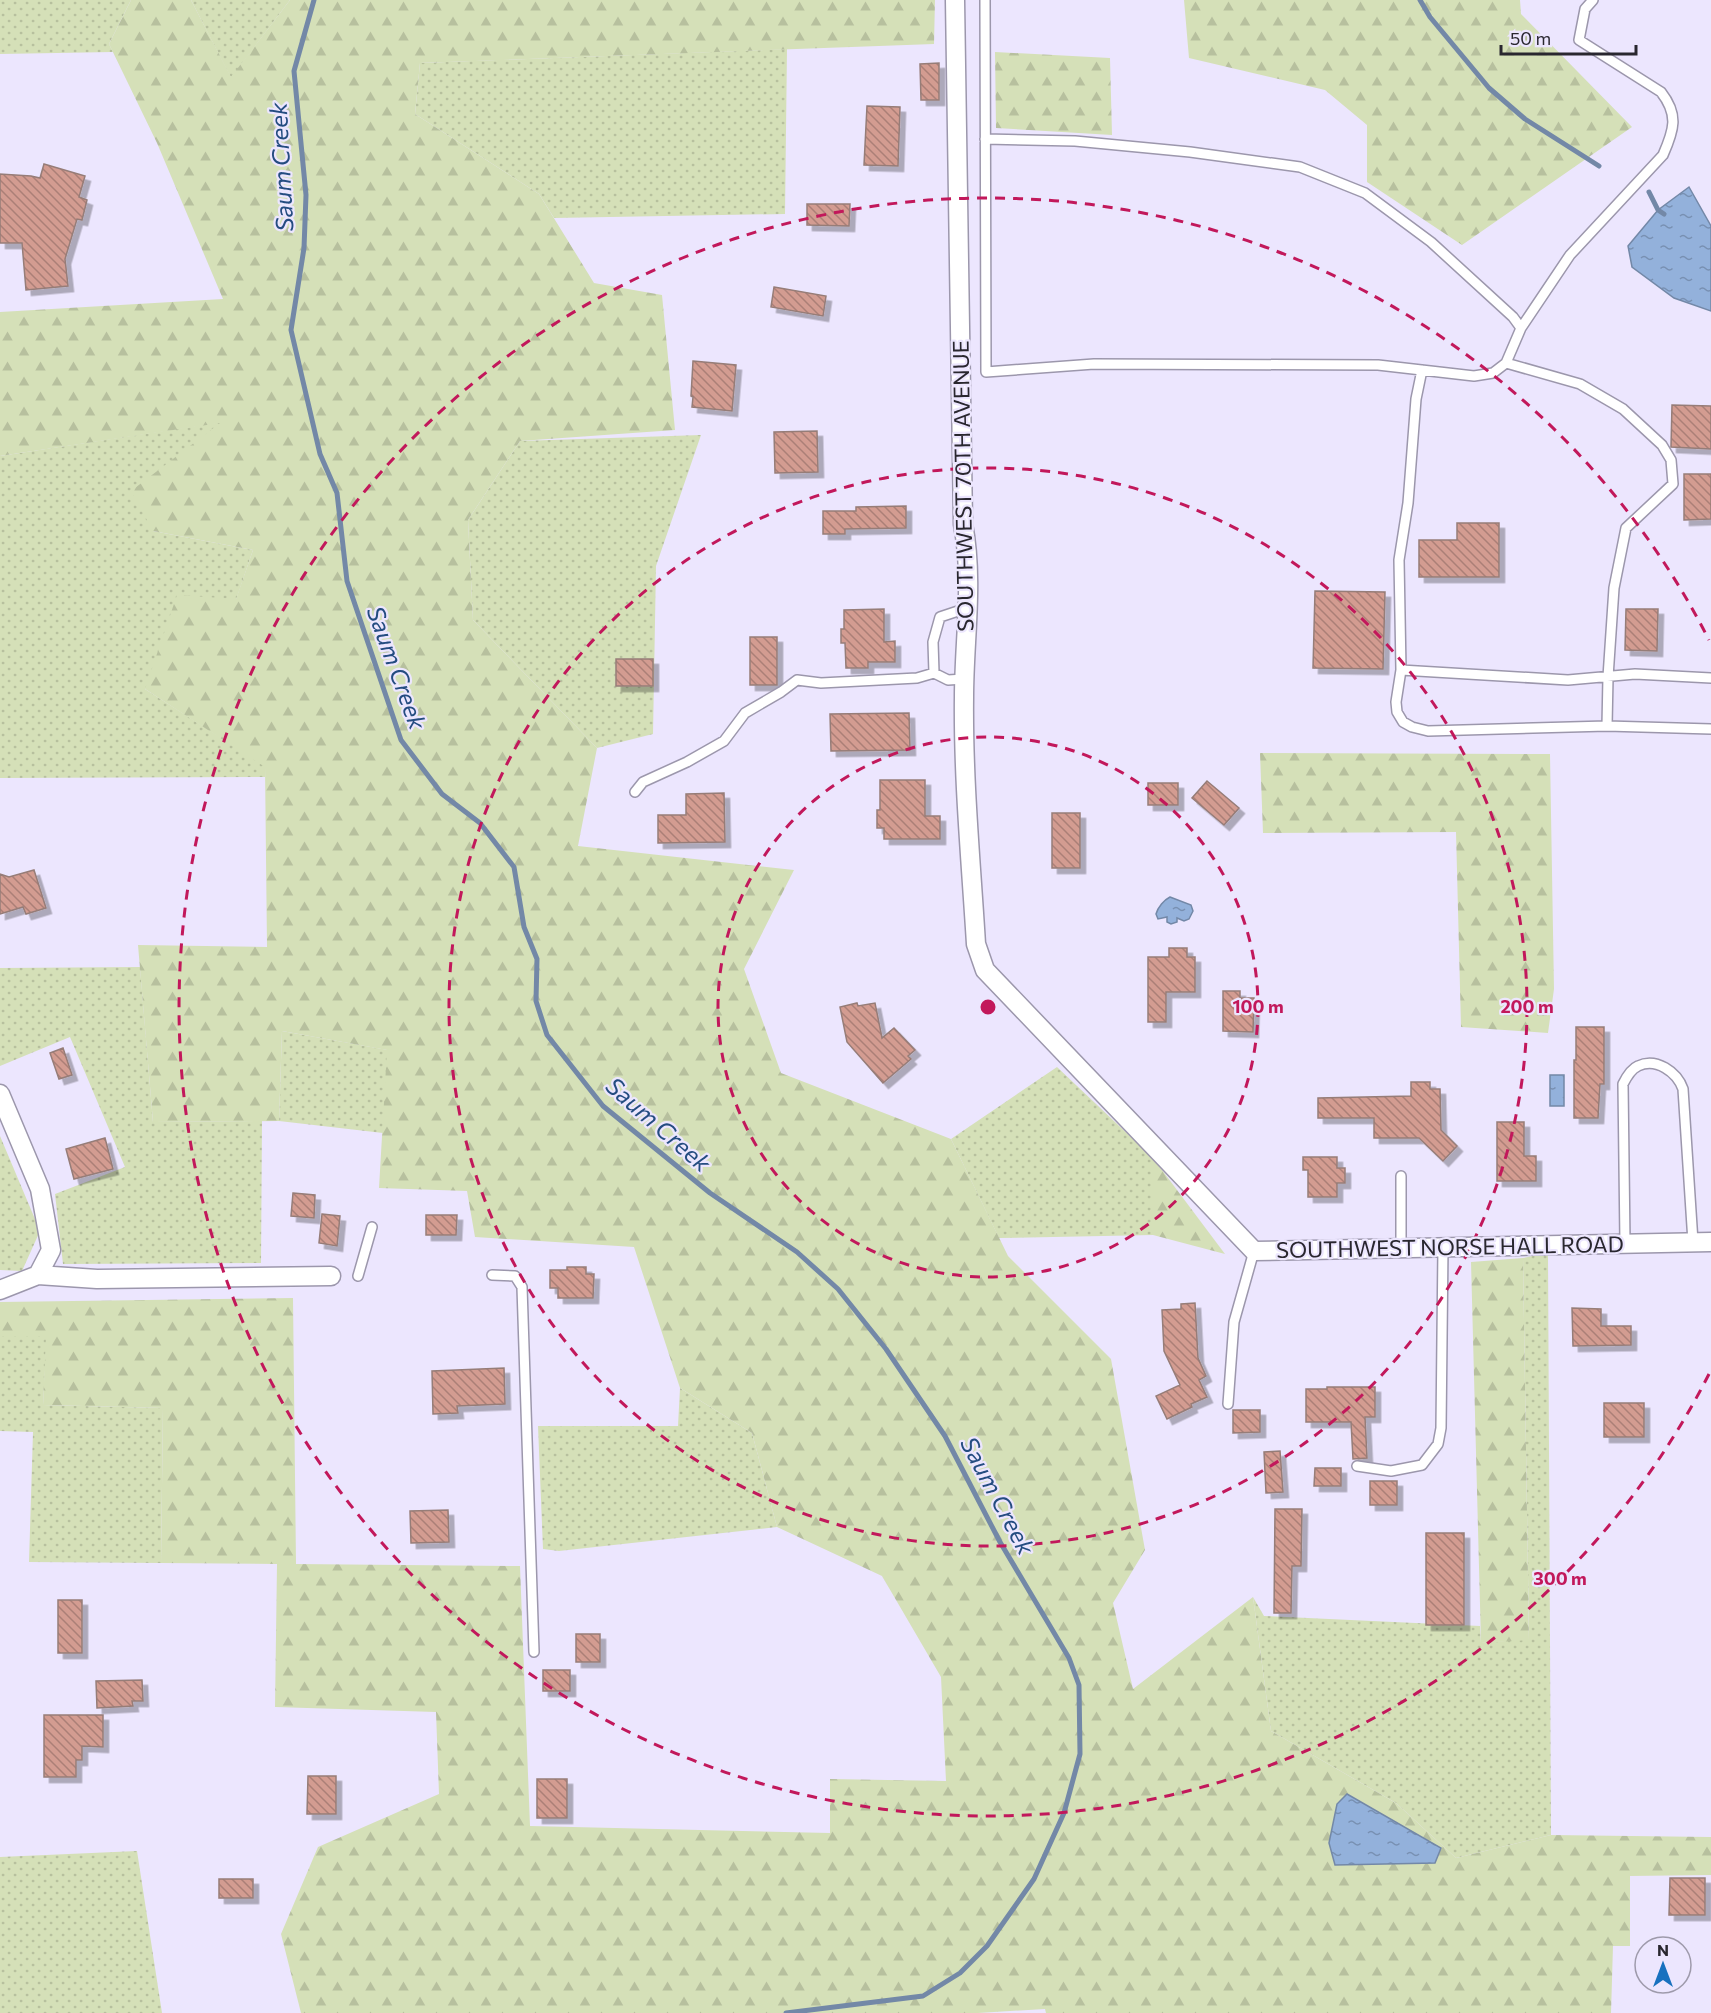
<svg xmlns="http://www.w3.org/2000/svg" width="1711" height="2013" viewBox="0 0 1711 2013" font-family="Commissioner,sans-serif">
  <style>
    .green { fill: url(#green-dots) }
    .forest { fill: url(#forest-firs) }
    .water { fill: url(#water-ripples); stroke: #7388a7; stroke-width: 1.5 }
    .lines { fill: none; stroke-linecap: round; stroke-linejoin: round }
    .stream { stroke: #7388a7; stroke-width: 5 }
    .building { fill: url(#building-back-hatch); stroke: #967d78; stroke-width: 1.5; filter: url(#shadow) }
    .lane-casing { stroke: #9c97ac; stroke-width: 12 }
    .street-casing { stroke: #9c97ac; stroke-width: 21 }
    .lane { stroke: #fff; stroke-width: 9 }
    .street { stroke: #fff; stroke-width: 18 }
    .ring { fill: none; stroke: #c2185b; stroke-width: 3; stroke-dasharray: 10 8 }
    .labels { text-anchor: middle; stroke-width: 4.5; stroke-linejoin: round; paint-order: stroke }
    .street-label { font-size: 22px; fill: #29272f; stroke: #ece6fe }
    .water-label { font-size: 24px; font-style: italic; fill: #244c80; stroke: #ece6fe }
    .centre { fill: #c2185b; stroke: #ece6fe; stroke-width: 3 }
    .ring-label { font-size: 18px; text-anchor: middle; font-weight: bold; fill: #c2185b; stroke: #ece6fe; stroke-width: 4.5; stroke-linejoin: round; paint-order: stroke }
  </style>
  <defs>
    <pattern id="green-dots" width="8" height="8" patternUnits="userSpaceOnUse" patternTransform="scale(1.5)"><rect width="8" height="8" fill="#d5e0b8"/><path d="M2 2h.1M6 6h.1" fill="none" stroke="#b7c09e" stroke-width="1.8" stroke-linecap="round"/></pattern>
    <pattern id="forest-firs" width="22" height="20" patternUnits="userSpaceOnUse" patternTransform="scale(1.5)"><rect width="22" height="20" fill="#d5e0b8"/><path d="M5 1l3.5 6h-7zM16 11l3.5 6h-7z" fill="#b7c09e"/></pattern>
    <pattern id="water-ripples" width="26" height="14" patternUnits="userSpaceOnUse" patternTransform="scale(1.5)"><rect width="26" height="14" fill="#93b1db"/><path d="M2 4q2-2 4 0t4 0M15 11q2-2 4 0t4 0" fill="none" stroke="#7890b2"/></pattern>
    <pattern id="building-back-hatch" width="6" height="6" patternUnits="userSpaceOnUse" patternTransform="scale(1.5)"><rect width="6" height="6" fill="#d39c91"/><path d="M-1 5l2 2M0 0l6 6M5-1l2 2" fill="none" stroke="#ab7f77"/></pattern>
    <filter id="shadow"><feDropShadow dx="5.5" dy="5.5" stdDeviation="0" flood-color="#0004"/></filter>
  </defs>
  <rect width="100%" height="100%" fill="#ece6fe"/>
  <path class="green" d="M0 0H131L109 44 113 52 0 54Z
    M191 0H290L231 78Z
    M787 49 785 214 554 218 539 194 415 114 420 63Z
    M222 422 153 531 253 550 236 600 145 689 265 766V777L0 778V456Z
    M701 435 656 566 653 734 597 748 473 620 468 520 520 441Z
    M140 967 153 1122 262 1121 261 1263 63 1264 55 1194 125 1167 70 1037 0 1066V968Z
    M282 1031 388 1050 383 1133 279 1121Z
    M1057 1067 1153 1158V1235L999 1238 951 1139Z
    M0 1136 40 1231 22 1271 0 1270Z
    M1548 1253 1551 1835 1456 1858 1396 1803 1271 1731 1253 1597 1264 1616 1480 1626 1481 1643 1529 1639 1523 1258Z
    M47 1335 43 1405 163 1408 161 1563 29 1562 33 1432 0 1431V1336Z
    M680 1388 752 1433 777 1527 559 1551 543 1549 538 1426H678Z
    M137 1851 162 2013H0V1857Z"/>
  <path class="forest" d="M131 0H191L231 77 290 0H935L934 44 420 63 415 114 539 194 594 283 662 295 675 430 520 441 468 520 473 620 597 748 578 846 794 870 744 969 781 1073 951 1139 1008 1256 1111 1359 1145 1550 1113 1603 1133 1689 1253 1597 1271 1731 1396 1803 1456 1858 1551 1835 1711 1837V1875L1630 1876V1946H1613L1611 2013H1046L1045 2009 978 2013H301L281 1934 318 1847 439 1794 436 1712 275 1707 277 1564 161 1563 163 1408 43 1405 46 1336H0V1302L293 1298 296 1564 520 1566 530 1826 830 1833V1779L946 1781 941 1677 882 1576 777 1527 752 1433 680 1388 634 1247 475 1237 467 1191 379 1188 387 1050 282 1031 279 1121 153 1122 138 945 267 947 265 767 145 689 177 595 236 599 253 550 153 531 131 491 220 423 0 456V312L223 299 157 143 109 44Z
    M1184 0H1520L1521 14 1632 127 1462 245 1367 182V125L1325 90 1189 58Z
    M995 52 1110 58 1112 135 996 128Z
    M1260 753 1550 754 1554 989 1548 1033 1461 1027 1456 832 1263 833Z
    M1153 1158 1225 1254 1153 1235Z
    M1523 1258 1529 1640 1481 1643 1471 1262Z"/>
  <path class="water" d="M1689 187 1711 226V311L1674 298 1632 267 1628 246 1658 210Z
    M1170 897 1191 905 1193 911 1189 919 1184 921 1177 918V922L1171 924 1167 922V917L1158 919 1156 914C1158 907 1164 900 1170 897Z
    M1550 1075H1564V1106H1550Z
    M1347 1794 1441 1848 1435 1863 1335 1865 1329 1843 1337 1804Z"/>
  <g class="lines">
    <path class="stream" d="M314 0 294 71 306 195 304 248 291 330 320 454 337 493 347 581 401 740 442 794 480 823 514 867 524 927 537 959 536 1001 547 1035 603 1106 710 1193 797 1252 838 1289 886 1349 945 1436 1000 1542 1069 1658 1079 1685 1080 1754 1064 1813 1034 1879 987 1946 960 1973 923 1996 786 2013
      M1420 0 1430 17 1489 88 1525 119 1599 166
      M1649 192 1658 210 1664 214"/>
  </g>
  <path class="building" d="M939 63V100H921L920 64Z
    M867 106 900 107 898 166 864 165Z
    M44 164 85 176 79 197 87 200 82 220 77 219 65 259 68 286 26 290 22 243H0V174L31 176 40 178Z
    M807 204H850L849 226 807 225Z
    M774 287 826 296 823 316 771 307Z
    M693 361 736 365 732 411 692 407 693 397 691 396Z
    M1672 405 1711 406V449L1671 447Z
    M817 431 818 472 775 473 774 432Z
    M1684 474H1711V519L1684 520Z
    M906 506V528L845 529V534H823V511H856V507Z
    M1457 523H1499V577H1419V540H1457Z
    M1315 591 1385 592 1383 669 1313 668Z
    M884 609V642L895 641V662H868V668H846L845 643H841V629H844V610Z
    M1626 609H1658L1657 651 1625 650Z
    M750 637H777V685H750Z
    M616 659H653V686H616Z
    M909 713 910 750 831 751 830 714Z
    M880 780H925V816H940V839H884V828H877V810H880Z
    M1207 781 1239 808 1224 825 1192 798Z
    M1148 783H1178V805H1148Z
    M724 793 725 842 658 843V815H686V794Z
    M1052 813H1080V868H1052Z
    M34 870 46 908 26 914 23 907 0 914V874L9 877Z
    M1169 948H1187V957H1195V992H1166V1022H1148V957H1169Z
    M1223 991H1240V998H1254L1253 1032 1223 1031Z
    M857 1003 858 1006 875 1003 882 1038 894 1028 915 1050 908 1056 911 1059 883 1083 847 1042 840 1007Z
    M1576 1027H1604V1084H1600L1598 1118H1574V1060H1576Z
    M63 1048 72 1075 59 1079 50 1053Z
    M1411 1082H1430V1089H1440L1441 1130 1457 1146 1443 1161 1419 1138H1374V1118H1318V1098L1411 1096Z
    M1497 1122H1524V1156H1536V1181H1497Z
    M105 1138 113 1169 74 1179 66 1149Z
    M1303 1157H1337V1168H1345V1183H1337V1197H1308V1170H1303Z
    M293 1193 315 1195 314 1218 291 1216Z
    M322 1214 340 1216 337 1246 319 1243Z
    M426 1215H457L456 1235H426Z
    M567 1267H586V1274H594L593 1298H558V1288H550V1270H567Z
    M1195 1303 1198 1358 1206 1376 1199 1380 1207 1397 1191 1404 1192 1407 1167 1419 1156 1396 1180 1385 1164 1351 1162 1310 1181 1309V1304Z
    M1572 1308 1601 1309V1326H1631V1345L1573 1346Z
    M504 1368 505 1404 457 1406 458 1413 433 1414 432 1371Z
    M1327 1387H1375V1417H1365L1367 1458 1353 1459 1351 1422H1306V1389H1327Z
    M1604 1403H1644V1437H1604Z
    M1233 1410H1260V1432L1233 1433Z
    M1280 1451 1283 1492 1266 1493 1264 1452Z
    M1315 1468H1341V1486H1314Z
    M1370 1481H1397V1505H1370Z
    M1275 1509H1302L1301 1566H1292L1291 1613H1274Z
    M448 1510 449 1542 411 1543 410 1511Z
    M1426 1533H1464V1625H1426Z
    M58 1600H82V1653H58Z
    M576 1634H600V1662H576Z
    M543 1670H570V1691H543Z
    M142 1680 143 1701H132L133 1706 97 1708 96 1681Z
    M44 1715H103V1747L82 1746V1760H76V1777H44Z
    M308 1776H336V1814H307Z
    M537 1779H567V1818H537Z
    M1670 1878H1705V1915H1669Z
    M219 1879H253V1898H219Z"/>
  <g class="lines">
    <g class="lane-casing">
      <path id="lane" d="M985 0 986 372 1094 364 1378 365 1474 376 1493 373 1506 363 1521 328 1570 255 1663 155C1674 130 1679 115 1661 92L1579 40 1585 9 1593 0
        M985 139 1075 141 1190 152 1300 167 1365 193 1431 242 1513 317 1521 328
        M1506 363 1580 384 1623 409 1662 445 1671 460 1673 484 1626 528 1614 588 1608 677 1607 726
        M1422 370 1416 399 1408 503 1399 560 1401 670 1396 702 1397 712 1403 722 1412 727 1428 731 1607 726 1711 729
        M1401 670 1568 680 1635 674 1711 678
        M964 679 948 680 934 673 933 642 940 617 967 608
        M635 792 643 782 687 762 724 741 745 713 781 692 797 680 821 683 917 678 934 673
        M1401 1176V1248
        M1625 1243 1623 1084C1626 1078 1631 1069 1638 1066 1656 1057 1677 1072 1683 1089L1693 1242
        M492 1275 515 1276 522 1287 534 1652
        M358 1276 372 1227
        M1228 1404 1234 1322 1254 1251
        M1357 1466 1391 1471 1422 1465 1438 1444 1441 1428 1443 1247"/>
    </g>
    <g class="street-casing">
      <path id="street" d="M955 0 963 524C974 581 964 640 964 697 963 779 971 862 976 944L985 970 1254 1251 1711 1242
        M0 1094 40 1189 51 1250 38 1275
        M0 1290 38 1275 97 1279 331 1276"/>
    </g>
    <use href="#lane" class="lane"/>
    <use href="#street" class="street"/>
  </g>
  <g class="ring">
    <circle cx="988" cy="1007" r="270"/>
    <circle cx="988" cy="1007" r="539"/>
    <path d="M1709 1374A809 809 0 1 1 1709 640"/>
  </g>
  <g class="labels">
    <g class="street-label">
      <text transform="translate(963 486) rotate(-91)" y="8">SOUTHWEST 70TH AVENUE</text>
      <text transform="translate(1450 1247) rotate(-1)" y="8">SOUTHWEST NORSE HALL ROAD</text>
    </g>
    <g class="water-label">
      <text transform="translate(282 167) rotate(-93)" y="8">Saum Creek</text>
      <text transform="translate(396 668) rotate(70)" y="8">Saum Creek</text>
      <text transform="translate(658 1125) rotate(41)" y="8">Saum Creek</text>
      <text transform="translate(997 1496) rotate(62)" y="8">Saum Creek</text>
    </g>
  </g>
  <circle cx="988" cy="1007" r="9" class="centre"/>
  <g class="ring-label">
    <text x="1258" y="1013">100 m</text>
    <text x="1527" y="1013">200 m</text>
    <text x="1560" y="1585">300 m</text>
  </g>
  <g transform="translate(1663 1965)"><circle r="28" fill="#ece6fe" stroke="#9e9aab" stroke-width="1.5"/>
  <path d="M0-4.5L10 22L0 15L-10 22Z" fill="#1871bf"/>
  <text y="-9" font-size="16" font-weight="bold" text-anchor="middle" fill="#29272f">N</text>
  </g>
  <path d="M1501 45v9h135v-9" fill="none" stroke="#29272f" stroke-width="3"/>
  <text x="1510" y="45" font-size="18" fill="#29272f" stroke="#ece6fe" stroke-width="4.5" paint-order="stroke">50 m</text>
</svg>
